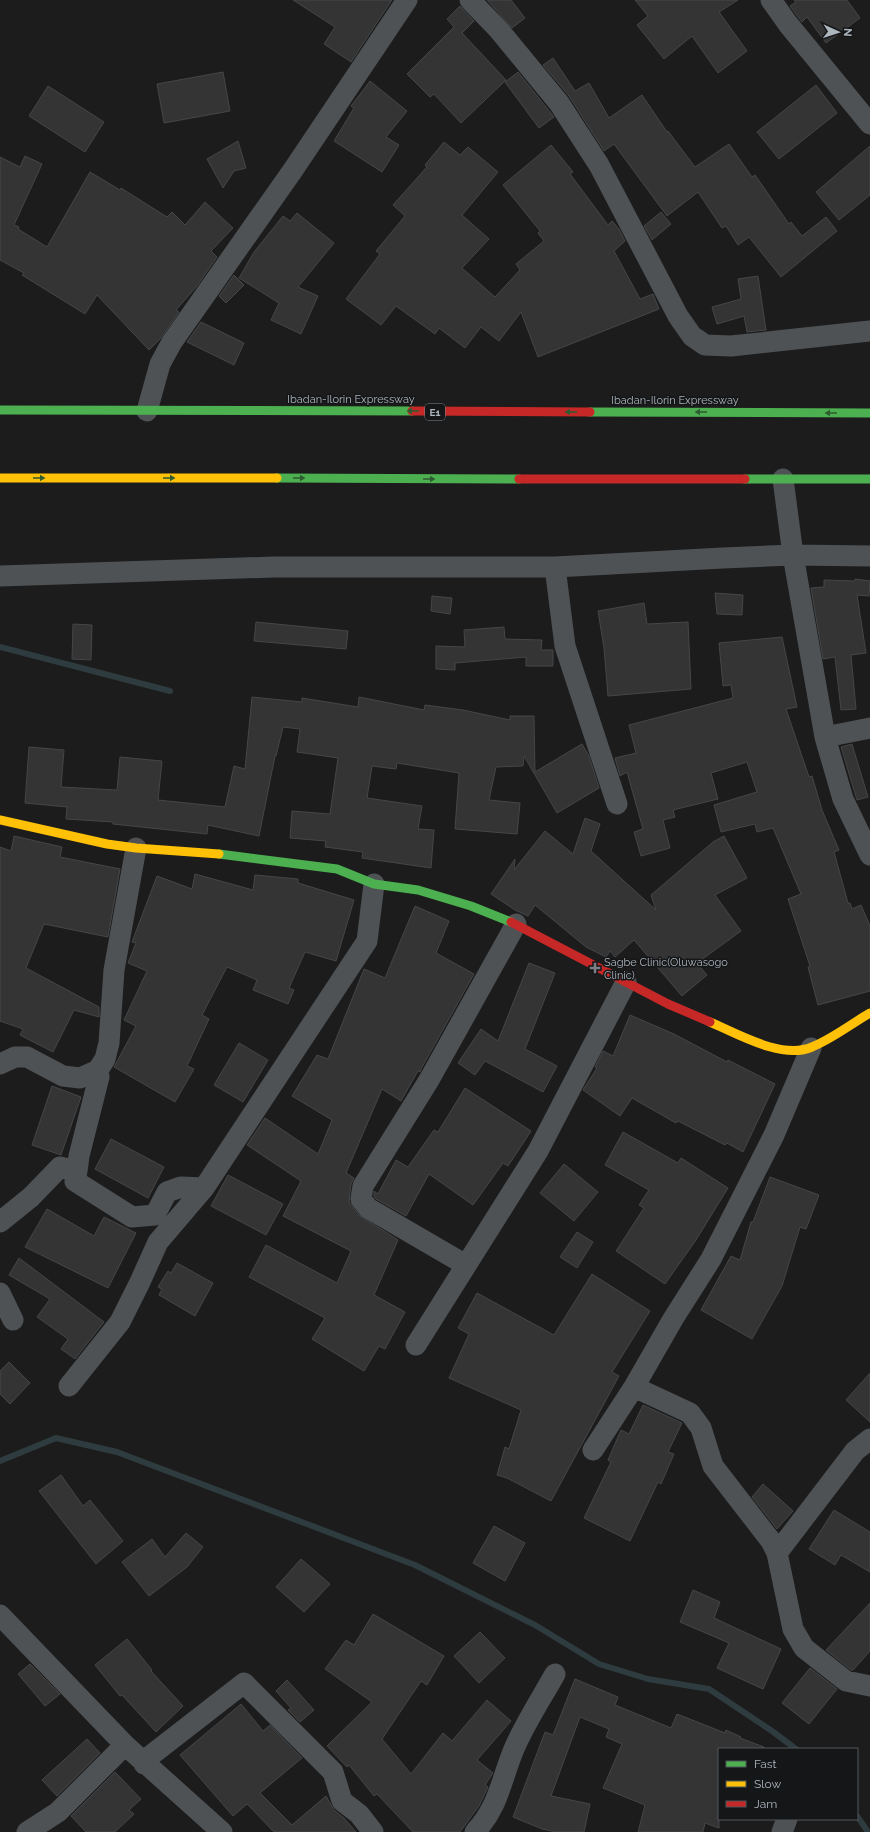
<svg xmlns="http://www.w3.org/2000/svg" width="870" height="1832" viewBox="0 0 870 1832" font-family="Raleway,sans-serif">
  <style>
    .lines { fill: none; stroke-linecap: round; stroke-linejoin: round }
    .stream { stroke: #2e3b3f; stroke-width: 6 }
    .building { fill: #343434; stroke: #444648 }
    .street { stroke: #4f5255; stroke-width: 21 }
    .fast { stroke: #4caf50; stroke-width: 9 }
    .slow { stroke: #ffc107; stroke-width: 9 }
    .jam { stroke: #c62828; stroke-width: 9 }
    .oneway { fill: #2e5b31 }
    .poi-dot { fill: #7a7f85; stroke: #151618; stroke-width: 1.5 }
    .labels { text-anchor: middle; stroke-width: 3; stroke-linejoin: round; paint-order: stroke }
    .shield { fill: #151618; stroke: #7f858c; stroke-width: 1 }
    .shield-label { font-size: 10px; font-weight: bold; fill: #adb5bd }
    .street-label { font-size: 11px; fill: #adb5bd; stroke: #151618 }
    .poi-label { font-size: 11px; fill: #adb5bd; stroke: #151618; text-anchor: start }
  </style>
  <rect width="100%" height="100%" fill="#1c1c1c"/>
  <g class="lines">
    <path class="stream" d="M0 647 170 691
      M0 1461 56 1438 117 1452 415 1565 535 1625 599 1664 648 1679 709 1689 772 1731 796 1749
      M857 1816 868 1832"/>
  </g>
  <path class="building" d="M293 0H392L351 62 324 44 335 27Z
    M487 0H511L525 18 512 28Z
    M635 0H738L719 12 747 51 718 73 692 36 664 59 637 25 648 16Z
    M794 0H847L860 18 826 43 807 17 802 22 798 17 790 6 796 2Z
    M460 6 474 21 462 33 506 80 461 123 434 94 430 97 407 74 454 27 447 19Z
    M553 58 575 91 589 83 609 118 642 95 667 132 668 131 695 167 729 144 752 177 755 175 789 224 791 222 802 236 826 217 837 231 781 277 749 237 738 245 726 226 722 228 698 192 667 216 614 144 604 151 569 96 543 65Z
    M223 72 230 111 164 123 157 84Z
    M518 72 554 117 539 128 505 82Z
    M370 81 407 111 386 137 399 145 382 172 334 141 354 108 351 106Z
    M816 85 837 113 779 159 757 132Z
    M48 86 104 122 85 152 29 116Z
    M238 141 246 168 234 171 223 188 207 159Z
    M444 142 460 155 468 147 498 172 462 215 489 239 462 268 495 297 520 270 516 264 544 241 538 233 540 231 503 185 551 145 573 172 570 174 608 225 612 221 619 229 625 241 614 251 640 299 653 294 659 309 538 357 521 312 499 341 481 327 465 348 439 328 435 334 396 306 381 325 346 299 380 254 376 251 405 216 393 205 427 167 425 165Z
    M870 146V195L839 220 816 192Z
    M25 156 42 164 14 225 19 227 18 229 47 247 90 172 120 190 121 188 167 217 172 212 185 225 205 202 233 228 211 251 217 257 197 286 176 310 179 312 161 338 149 350 97 295 85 314 22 275 24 273 0 260V157L20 167Z
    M661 212 671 224 652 240 644 226Z
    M297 213 334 243 298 287 318 296 301 334 271 320 279 303 239 278 254 252 283 216 290 221Z
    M234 275 244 285 226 303 219 296Z
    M758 276 766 330 747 332 744 316 717 324 712 307 741 299 738 279Z
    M201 322 244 343 234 365 187 342Z
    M855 579 870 581 869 596 857 595 866 653 851 655 856 709 841 710 835 657 823 659 811 588 824 587V580L855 581Z
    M715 593 743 595 742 615 717 614Z
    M432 596 452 598 450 614 431 611Z
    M644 603 647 624 688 622 691 689 608 696 604 648 598 611Z
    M256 622 348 631 346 649 254 641Z
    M73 624 92 625 91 660 72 659Z
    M504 627 505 639 542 640 541 650H553V666H526V657L455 663V670L436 669V646L465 647 464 630Z
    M782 637 797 707 786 709 809 777 812 776 822 810 839 850 834 852 848 903H850L852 909 861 905 870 926V991L818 1005 808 967 810 966 788 899 801 894 773 828 757 832 755 824 721 832 714 805 757 792 747 762 711 773 718 799 673 810 675 817 663 820 670 848 641 856 634 832 643 829 627 772 620 776 615 758 636 753 629 725 733 698 731 685 723 686 719 643Z
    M252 697 302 702V698L358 707 359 697 424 710 425 705 463 710 510 720V716H534L535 772 582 744 589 756 599 788 557 813 524 756 523 766 496 767 489 800 520 803 517 834 455 829 459 773 397 763 396 769 372 766 367 798 422 806 418 829 434 830 431 868 362 858 363 852 325 847 326 841 290 838 292 811 330 814 338 758 297 752 300 729 283 727 276 756H275L259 836 208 825 207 834 113 824V822L66 819 67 807 25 803 29 747 64 750 61 787 117 790 120 757 162 761 158 800 225 807 234 766 245 769Z
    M852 744 868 797 857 800 841 747Z
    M585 818 600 824 591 851 656 910 651 895 713 842 724 836 747 878 715 895 741 931 697 963 707 975 682 996 634 940 615 957 610 951 606 957 586 947 535 905 528 916 515 910 491 894 515 859 514 870 545 831 573 854Z
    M14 836 62 847 60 857 120 869 108 937 44 924 26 968 99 1007V1017L74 1010 53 1052 20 1035 23 1029 0 1021V847L11 851Z
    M195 874 253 890 255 875 298 879V883L354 900 336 961 305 952 289 988 294 990 288 1004 253 990 257 980 227 967 202 1015 209 1019 187 1066 194 1069 175 1102 114 1067 136 1026 124 1020 147 971 128 963 136 943 132 942 157 876 192 889Z
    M415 906 449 921 436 953 474 974 421 1069 420 1072 418 1071 401 1101 382 1089 346 1173 354 1178 351 1184 349 1202 359 1215 398 1240 374 1295 405 1312 385 1349 379 1346 364 1371 312 1339 325 1318 249 1277 266 1245 337 1283 351 1251 283 1216 301 1181 247 1145 265 1118 318 1154 332 1120 292 1096 317 1055 328 1059 364 969 385 978Z
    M529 963 555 973 525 1049 557 1066 543 1092 485 1061 475 1075 458 1063 481 1029 498 1041Z
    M630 1015 674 1034 727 1062 728 1060 775 1084 743 1152 727 1143 725 1145 678 1121 676 1123 632 1098 620 1116 583 1090 597 1068 595 1067 603 1051 613 1056Z
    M239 1043 268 1060 243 1102 214 1085Z
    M52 1086 81 1097 61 1155 32 1145Z
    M465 1088 531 1131 508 1166 503 1163 473 1205 429 1174 406 1216 376 1199 374 1196V1191L378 1194 396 1160 408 1167 434 1130 438 1132Z
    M623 1132 678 1163 681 1158 728 1188 696 1240 665 1284 616 1251 644 1208 639 1205 649 1190 605 1165Z
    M111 1139 164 1167 148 1198 95 1169Z
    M564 1164 598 1192 574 1221 540 1193Z
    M228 1175 283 1204 266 1235 211 1206Z
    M770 1177 819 1195 806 1229 800 1227 782 1286 752 1339 701 1310 731 1256 740 1260 751 1222H753Z
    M47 1209 94 1236 104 1217 136 1233 108 1288 25 1247Z
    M577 1232 593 1242 577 1268 560 1257Z
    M19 1258 104 1322 75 1359 61 1349 68 1339 37 1317 50 1299 9 1275Z
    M177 1263 213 1283 195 1316 159 1295 162 1289 158 1287 168 1271 171 1273Z
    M592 1274 650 1311 612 1372 619 1376 551 1501 507 1478 497 1475 505 1447 509 1449 521 1410 449 1378 469 1334 458 1328 477 1293 554 1335Z
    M9 1362 30 1383 10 1404 0 1394V1371Z
    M870 1373V1422L846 1400Z
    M643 1405 682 1423 668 1452 674 1454 661 1484 658 1482 630 1541 584 1518 611 1462 608 1460 621 1430 629 1434Z
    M61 1475 83 1506 90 1500 123 1541 96 1564 39 1491Z
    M763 1484 793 1511 777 1529 752 1497Z
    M834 1510 870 1532V1572L841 1555 835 1565 809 1549Z
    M494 1526 525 1543 505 1581 473 1563Z
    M186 1533 203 1547 187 1567 149 1596 122 1562 152 1539 165 1557Z
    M301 1559 330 1584 304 1612 276 1587Z
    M693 1590 720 1602 714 1618 781 1649 763 1689 717 1668 729 1643 680 1622Z
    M870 1603V1651L853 1670H851L826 1650Z
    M373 1614 444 1656 427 1685 421 1681 382 1739 411 1774 443 1733 452 1741 487 1700 511 1721 477 1760 493 1773 485 1785 488 1787 479 1806 460 1832H413L377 1794 374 1796 349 1765 347 1767 327 1746 372 1702 325 1669 346 1640 354 1645Z
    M480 1632 505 1658 479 1683 454 1656Z
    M127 1639 152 1670 151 1671 183 1706 156 1732 122 1695 120 1696 95 1665Z
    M30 1664 60 1694 45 1706 18 1674Z
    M810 1668 837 1689 809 1724 782 1703Z
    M575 1679 618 1697 615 1705 671 1728 677 1714 725 1733 726 1730 741 1737 740 1738 764 1747V1749H719V1828L705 1823 703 1832H638L645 1805 603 1788 622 1744 606 1737 609 1729 580 1717 551 1796 590 1804 584 1832H556L542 1829 513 1817 545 1732 553 1735Z
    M287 1680 314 1710 300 1722 288 1710 291 1708 276 1691Z
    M241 1704 263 1731 270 1725 302 1758 260 1793 292 1825 326 1796 334 1810 344 1818 356 1832H274L247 1804 233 1816 180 1755Z
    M87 1739 100 1753 57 1796 42 1780Z
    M115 1772 141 1799 129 1810 134 1814 115 1832H86L71 1816Z"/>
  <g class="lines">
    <path class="street" d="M470 0 499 30 559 103 599 165 678 316 692 336 705 345 731 346 870 331
      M771 0 788 24 870 124
      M147 411 160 364 172 342 293 170 407 0
      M783 479 793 555 825 737 843 799 870 855
      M555 567 565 646 617 804
      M0 576 274 567H555L723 558 793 555 870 556
      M825 737 870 728
      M0 1064 15 1057H27L63 1076 80 1078 98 1070 105 1059 109 1043 114 970 136 848
      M77 1171 79 1156 99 1077 98 1070
      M0 1222 31 1197 60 1167 77 1171 75 1181 132 1217 155 1215 167 1192 181 1187 204 1188 367 941 374 884
      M466 1265 368 1208 361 1199 363 1186 429 1080 516 924
      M0 1293 13 1320
      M416 1345 538 1151 626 982
      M69 1386 120 1322 140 1282 158 1242 204 1188
      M634 1387 690 1413 701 1428 713 1466 771 1541 777 1553 793 1629 804 1648 846 1681 870 1686
      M593 1450 634 1387 673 1319 711 1259 774 1135 811 1048
      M777 1553 855 1451 870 1439
      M0 1615 125 1745 222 1832
      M144 1764 150 1756 244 1683 333 1772 342 1801 359 1814 373 1832
      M27 1832 58 1812 125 1745
      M475 1832C499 1806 501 1780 514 1749 525 1723 541 1699 555 1674
      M782 1832 787 1819"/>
    <path class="fast" d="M0 410 412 411
      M590 412 870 413
      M277 478 519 479
      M745 479H870
      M219 854 337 869 374 884 418 890 471 906 511 922"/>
    <path class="slow" d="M0 478H277
      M0 820 107 844 136 848 219 854
      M710 1022C738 1034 782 1060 812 1047 832 1039 851 1024 870 1013"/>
    <path class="jam" d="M412 411 590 412
      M519 479H745
      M511 922 668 1004 710 1022"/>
  </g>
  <defs><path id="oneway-solid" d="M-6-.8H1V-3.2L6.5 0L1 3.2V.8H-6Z"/></defs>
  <g class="oneway">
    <use href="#oneway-solid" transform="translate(413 411) rotate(-180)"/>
    <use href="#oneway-solid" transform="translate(571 412) rotate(-180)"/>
    <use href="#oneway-solid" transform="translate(701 412) rotate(-180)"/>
    <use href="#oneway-solid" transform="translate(831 413) rotate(-180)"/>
    <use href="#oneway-solid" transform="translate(39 478)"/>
    <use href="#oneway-solid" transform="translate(169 478)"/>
    <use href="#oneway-solid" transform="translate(299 478)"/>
    <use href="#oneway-solid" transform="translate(429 479)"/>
  </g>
  <path class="poi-dot" d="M593 962h4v4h4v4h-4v4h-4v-4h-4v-4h4z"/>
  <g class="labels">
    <rect class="shield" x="425" y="404" width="20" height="16" rx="3"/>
    <g class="shield-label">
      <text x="435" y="416">E1</text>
    </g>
    <g class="street-label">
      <text x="351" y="403">Ibadan-Ilorin Expressway</text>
      <text x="675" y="404">Ibadan-Ilorin Expressway</text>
    </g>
    <g class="poi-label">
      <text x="604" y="966">Sagbe Clinic(Oluwasogo<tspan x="604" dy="13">Clinic)</tspan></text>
    </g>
  </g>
  <rect x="718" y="1748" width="140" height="72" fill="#151618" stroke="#52565a"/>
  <rect x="726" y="1761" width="20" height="6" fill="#4caf50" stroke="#52565a"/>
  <text x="754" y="1768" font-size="12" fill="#adb5bd">Fast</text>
  <rect x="726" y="1781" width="20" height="6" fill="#ffc107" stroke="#52565a"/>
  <text x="754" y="1788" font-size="12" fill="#adb5bd">Slow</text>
  <rect x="726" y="1801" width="20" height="6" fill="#c62828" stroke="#52565a"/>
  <text x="754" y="1808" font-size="12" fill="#adb5bd">Jam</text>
  <g transform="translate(838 32) rotate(93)" stroke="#151618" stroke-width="3" paint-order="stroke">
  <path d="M0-3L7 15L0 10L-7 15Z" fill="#adb5bd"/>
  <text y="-6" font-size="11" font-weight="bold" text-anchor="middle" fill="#adb5bd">N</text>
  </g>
</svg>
